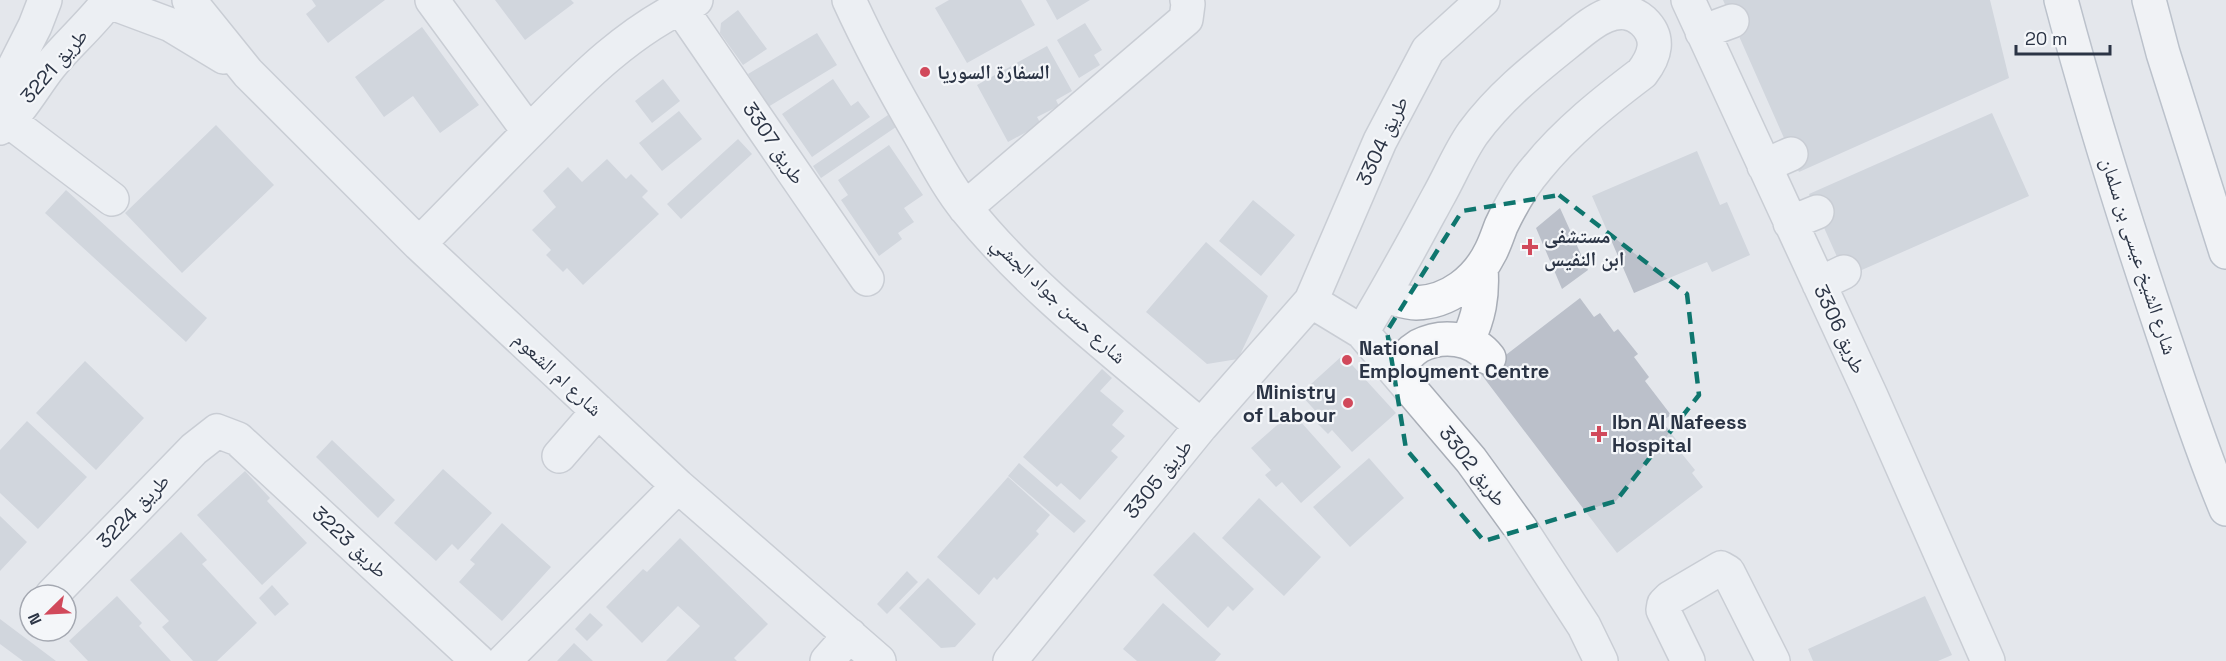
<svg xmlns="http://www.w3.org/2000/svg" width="2226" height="661" viewBox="0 0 2226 661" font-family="'Space Grotesk','Noto Naskh Arabic',sans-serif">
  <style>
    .building { fill: #bbc0ca }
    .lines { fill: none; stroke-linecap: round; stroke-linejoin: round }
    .minor-casing { stroke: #a9aeb7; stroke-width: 36 }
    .highway-casing { stroke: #8b94a3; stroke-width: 36 }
    .minor { stroke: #f7f8fa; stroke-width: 33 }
    .highway { stroke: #fff; stroke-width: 33 }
    .marked { fill: none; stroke: #0f766e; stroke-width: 4.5; stroke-dasharray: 12 8; stroke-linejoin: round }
    .poi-dot { fill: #d1495b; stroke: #f4f6f9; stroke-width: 2 }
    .labels { text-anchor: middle; stroke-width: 4.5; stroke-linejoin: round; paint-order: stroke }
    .street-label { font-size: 20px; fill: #2b3445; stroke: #f4f6f9 }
    .poi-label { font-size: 20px; font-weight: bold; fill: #2b3445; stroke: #f4f6f9; text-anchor: start }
  </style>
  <rect width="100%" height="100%" fill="#e4e7ec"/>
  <path class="building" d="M312 0H385L328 43 306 14 316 6Z
    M495 0H571L574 3 525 40Z
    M949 0H1021L1035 25 967 63 935 8Z
    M1046 0H1090L1057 20Z
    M1723 0H1990L2009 78 1799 172Z
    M738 10 767 49 743 65 720 33 721 23Z
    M1085 23 1102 50 1094 55 1100 65 1079 78 1057 40Z
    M422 27 479 105 440 133 413 96 384 117 355 77Z
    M817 33 837 65 768 107 748 74Z
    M1047 46 1072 91 1056 100 1059 106 1037 117 1041 124 1008 142 977 85Z
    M663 79 680 101 652 123 635 101Z
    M833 79 851 106 858 101 870 117 812 157 782 114Z
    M679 111 702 139 662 171 639 143Z
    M1992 113 2029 196 1846 277 1809 194Z
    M888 115 896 127 821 178 813 166Z
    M216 125 274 185 182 273 125 213Z
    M738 139 752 154 681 219 667 204Z
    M889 145 923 195 904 208 914 222 898 233 902 239 879 256 841 200 848 195 838 180Z
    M1697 151 1720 205 1727 202 1750 255 1712 272 1707 262 1634 293 1592 196Z
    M607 159 626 179 631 174 648 191 642 197 659 214 583 285 567 268 563 272 546 255 551 250 532 230 556 207 543 191 568 167 582 182Z
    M66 190 207 318 186 342 45 213Z
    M1253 200 1295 235 1261 276 1219 241Z
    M1560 208 1588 270 1562 289 1536 228Z
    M1206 242 1268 296 1238 359 1207 364 1146 312Z
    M1580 298 1594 317 1600 313 1614 332 1618 329 1638 354 1634 357 1649 377 1645 381 1671 415 1662 421 1681 446 1678 449 1695 470 1692 473 1703 487 1617 553 1481 374Z
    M1343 355 1396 413 1352 452 1332 430 1328 434 1317 423 1322 418 1300 394Z
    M85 361 144 418 96 470 36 413Z
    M1102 369 1112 378 1100 391 1124 411 1112 425 1125 436 1111 451 1118 457 1080 500 1061 483 1057 487 1023 457Z
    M1292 412 1341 467 1301 503 1282 482 1276 487 1265 475 1271 470 1251 448Z
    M27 421 87 477 38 529 0 493V450Z
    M332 440 395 500 378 518 316 457Z
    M1369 458 1404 498 1350 547 1313 507Z
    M1019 463 1086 521 1074 533 1008 476Z
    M443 469 492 513 458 550 452 544 436 561 394 523Z
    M245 471 270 498 267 501 307 543 262 585 197 515Z
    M1008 477 1050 515 1036 531 1039 534 997 580 994 577 979 595 937 557Z
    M1259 498 1321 557 1284 596 1222 538Z
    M0 516 27 542 0 571Z
    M502 523 551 567 502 621 459 582 475 564 470 560Z
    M181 532 207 560 202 564 257 623 217 661H193L162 627 169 621 130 580Z
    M1194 532 1254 589 1233 611 1228 606 1208 628 1153 575Z
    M680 538 768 624 734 658 737 661H666L700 626 678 606 642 643 606 607 643 569 647 572Z
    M907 571 918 582 887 614 877 604Z
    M928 578 976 624 955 647 941 648 899 608Z
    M272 585 289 604 275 616 259 598Z
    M117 596 142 623 139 626 171 661H88L69 641Z
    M1925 596 1952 655 1938 661H1813L1808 649Z
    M1163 603 1221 654 1215 661H1137L1123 649Z
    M590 613 603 625 587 641 575 629Z
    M0 619 56 661H23L0 644Z
    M574 643 593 661H557Z"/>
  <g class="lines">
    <g class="minor-casing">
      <path id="minor" d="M189 0 248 73 419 244 678 486 879 661
        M432 0 529 132
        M849 0C870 46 894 90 919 133 934 159 948 187 967 210 1032 291 1122 358 1201 426
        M1688 0 1871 396 1988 661
        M112 3 171 25 224 57
        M680 7 867 279
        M1702 32 1732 21
        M0 95 35 26 45 0
        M9 121 112 199
        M0 128C21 112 34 86 50 66 68 44 89 26 107 3
        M1764 166 1791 154
        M965 208 1186 19 1188 4 1187 0
        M1790 223 1817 212
        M419 244C457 206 494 167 532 129 581 79 631 28 696 0
        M1819 284 1844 272
        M1311 301 1362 332 1471 460 1521 529 1584 626 1601 661
        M1362 332C1389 288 1413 243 1438 197 1450 176 1459 153 1473 133 1501 95 1536 68 1572 39 1592 22 1619 0 1643 21 1661 38 1655 56 1642 73 1605 101 1566 132 1537 168 1522 185 1511 205 1501 226 1498 234 1495 243 1491 251 1477 280 1449 302 1416 303 1406 303 1394 298 1385 296
        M1467 342C1479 317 1483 296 1481 268
        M1395 370C1402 361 1409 352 1419 346 1442 334 1473 337 1489 358
        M559 456 598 411
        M52 595 194 449 217 431 238 439 478 661
        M504 661 678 486
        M827 661 850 635
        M1010 661 1201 426 1311 301 1380 141 1428 50 1483 0
        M1688 661 1663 610 1664 604 1670 598 1721 568 1728 572 1773 661"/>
    </g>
    <g class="highway-casing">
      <path id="highway" d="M2061 0C2091 113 2126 224 2163 334 2183 393 2202 452 2226 509
        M2149 0 2163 53 2226 252"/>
    </g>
    <use href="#minor" class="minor"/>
    <use href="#highway" class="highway"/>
  </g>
  <path d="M0 0H2226V661H0ZM1559 195 1687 294 1699 395 1616 501 1484 541 1406 449 1387 331 1462 211Z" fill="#e4e7ec" fill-opacity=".55" fill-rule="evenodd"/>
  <path class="marked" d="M1559 195 1687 294 1699 395 1616 501 1484 541 1406 449 1387 331 1462 211Z"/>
  <g class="poi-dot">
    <circle cx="925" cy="72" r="6"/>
    <path d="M1527 238h6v6h6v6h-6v6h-6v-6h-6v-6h6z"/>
    <circle cx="1347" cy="360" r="6"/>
    <circle cx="1348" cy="403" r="6"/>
    <path d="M1596 425h6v6h6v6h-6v6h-6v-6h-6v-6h6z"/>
  </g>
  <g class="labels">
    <g class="street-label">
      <text transform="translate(54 66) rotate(-49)" y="7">طريق 3221</text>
      <text transform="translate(1382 141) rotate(-65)" y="7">طريق 3304</text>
      <text transform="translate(774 143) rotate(56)" y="7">طريق 3307</text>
      <text transform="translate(2139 256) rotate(72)" y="7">شارع الشيخ عيسى بن سلمان</text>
      <text transform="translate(1059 300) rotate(43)" y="7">شارع حسن جواد الجشي</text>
      <text transform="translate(1840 329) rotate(65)" y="7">طريق 3306</text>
      <text transform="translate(558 374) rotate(43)" y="7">شارع ام الشعوم</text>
      <text transform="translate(1473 466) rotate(52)" y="7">طريق 3302</text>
      <text transform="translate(1158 479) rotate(-51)" y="7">طريق 3305</text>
      <text transform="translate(133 511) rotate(-46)" y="7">طريق 3224</text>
      <text transform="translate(350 542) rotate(43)" y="7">طريق 3223</text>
    </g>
    <g class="poi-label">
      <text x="937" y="79">السفارة السوريا</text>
      <text x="1544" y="243">مستشفى<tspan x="1544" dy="23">ابن النفيس</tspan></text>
      <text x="1359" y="355">National<tspan x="1359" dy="23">Employment Centre</tspan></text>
      <text x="1336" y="399" text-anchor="end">Ministry<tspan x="1336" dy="23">of Labour</tspan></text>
      <text x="1612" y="429">Ibn Al Nafeess<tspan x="1612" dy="23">Hospital</tspan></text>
    </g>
  </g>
  <g transform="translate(48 613) rotate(246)"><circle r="28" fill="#f4f6f9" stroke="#a4a8b1" stroke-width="1.5"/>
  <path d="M0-4.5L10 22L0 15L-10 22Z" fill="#d1495b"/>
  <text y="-9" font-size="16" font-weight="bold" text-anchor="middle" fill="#2b3445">N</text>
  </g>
  <path d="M2016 45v9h94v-9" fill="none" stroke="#2b3445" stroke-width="3"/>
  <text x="2025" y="45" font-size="18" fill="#2b3445" stroke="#f4f6f9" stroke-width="4.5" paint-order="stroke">20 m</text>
</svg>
